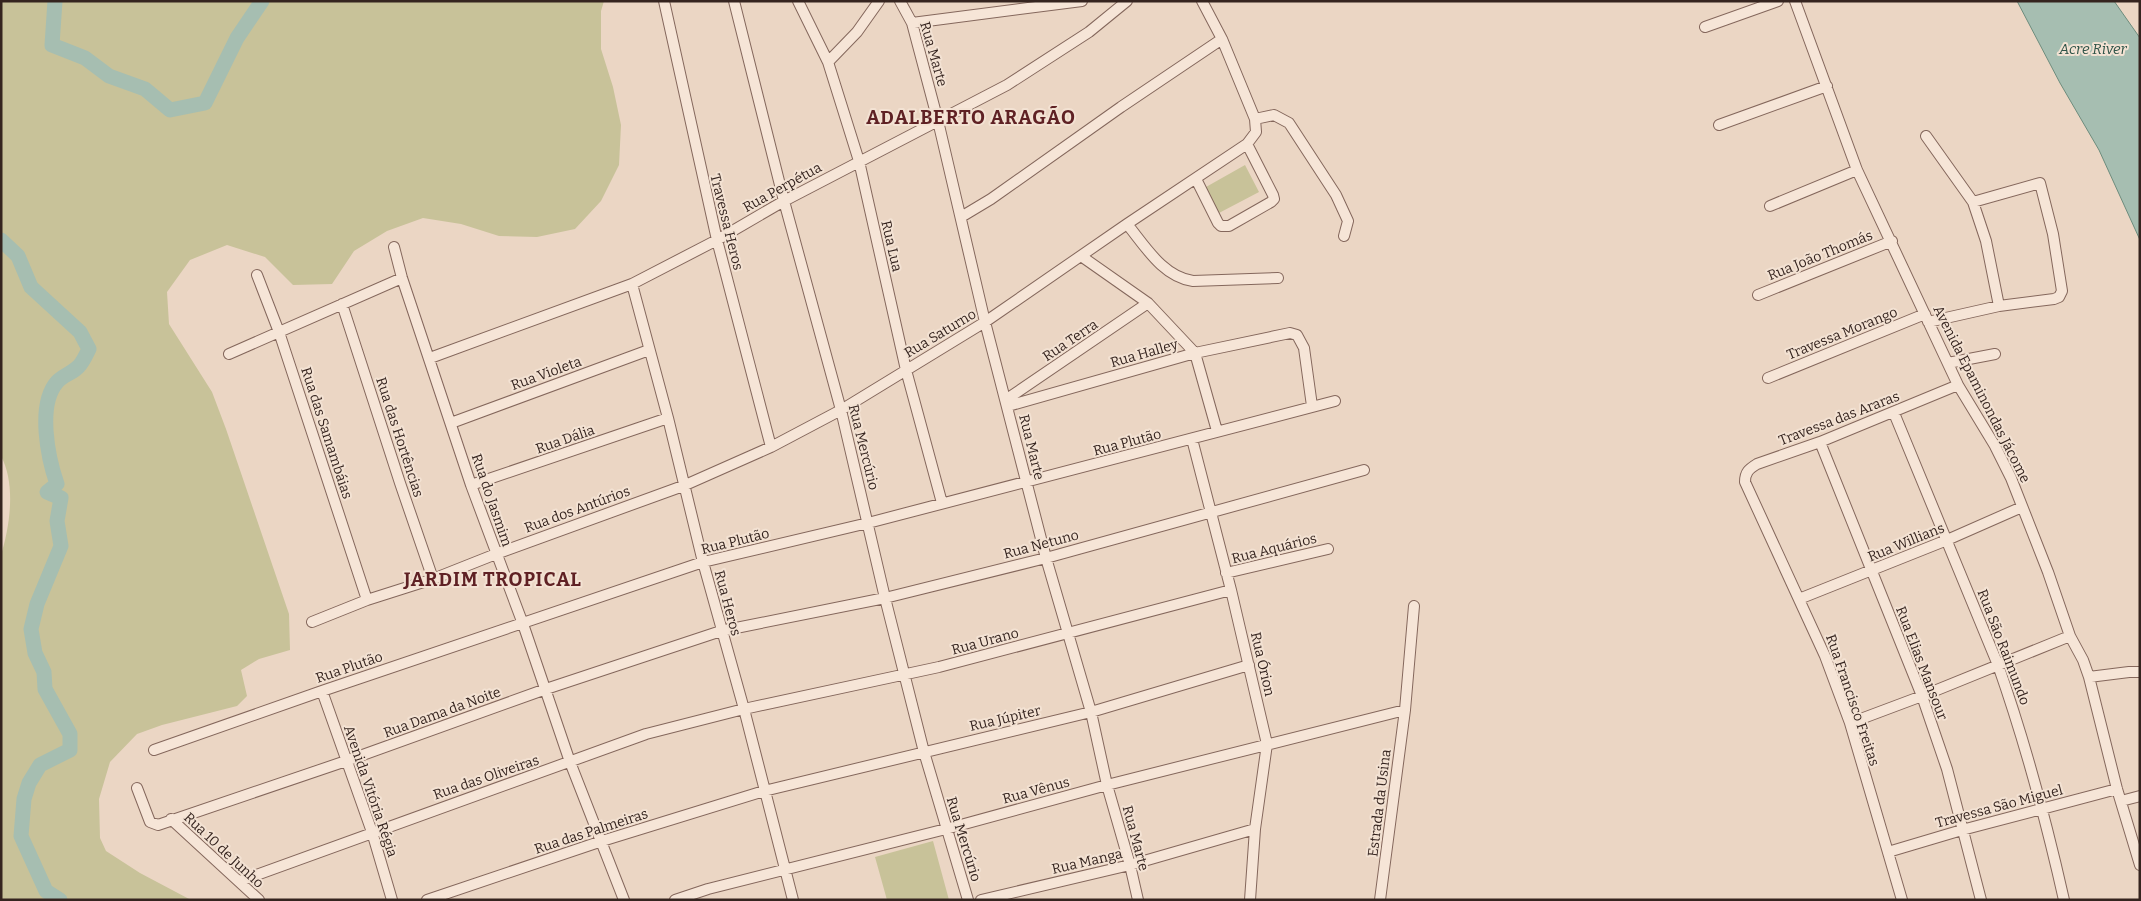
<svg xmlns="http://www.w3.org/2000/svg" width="2141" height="901" viewBox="0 0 2141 901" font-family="Bitter,serif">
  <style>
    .green { fill: #c8c299 }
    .water { fill: #a6beb1; stroke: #6d8c7d }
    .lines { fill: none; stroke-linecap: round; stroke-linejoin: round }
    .river { stroke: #a6beb1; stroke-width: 15 }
    .minor-casing { stroke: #84675c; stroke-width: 12 }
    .minor { stroke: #f6e5d7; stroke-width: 10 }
    .labels { text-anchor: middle; stroke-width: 4; stroke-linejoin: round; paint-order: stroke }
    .street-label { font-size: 14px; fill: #35241f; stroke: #f3e2d3 }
    .water-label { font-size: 15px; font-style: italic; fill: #2f5448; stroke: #f3e2d3 }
    .district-label { font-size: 19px; font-weight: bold; letter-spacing: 1px; fill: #5f2124; stroke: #f3e2d3 }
  </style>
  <rect width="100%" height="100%" fill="#ebd6c4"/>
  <path class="green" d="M1 1H604L601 11V49L613 87 621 125 619 165 601 201 575 229 537 237 499 236 461 224 423 218 387 231 354 251 332 284 293 285 265 257 227 245 190 260 167 292 169 324 212 392 226 429 289 614 290 650 259 659 241 670 247 696 237 706 162 725 137 734 110 762 99 799 100 838 106 851 140 873 191 900H1V555C10 526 16 484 1 456Z
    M1245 165 1259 192 1219 213 1206 187Z
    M933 841 949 900H887L875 857Z"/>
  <path class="water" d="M2017 1H2114L2140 38V240L2099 150 2060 83Z"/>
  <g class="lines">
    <path class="river" d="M55 1 52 45 85 58 109 76 145 89 170 110 205 103 237 38 262 1
      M1 240 18 256 31 287 80 332 89 349C86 355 83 362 79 366 73 373 63 375 57 382 37 405 48 458 57 484L47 492 61 498 57 521 61 546 37 604 31 629 35 653 44 672 45 689 70 734V750L40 765 29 783 24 799 21 836 46 891 60 900"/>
    <g class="minor-casing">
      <path id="minor" d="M664 1 717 240 771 447
        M734 1 784 201 841 410 885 598 924 752 968 900
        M798 1 828 62 859 161 906 370 942 503
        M900 1 912 23 938 121 985 322 1046 558 1091 712 1107 785 1130 865 1138 900
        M1795 1 1857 170 1958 385 1995 446 2011 478 2048 572 2070 636 2083 660 2089 677 2117 789 2140 865
        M912 23 1082 1
        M1705 27 1778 1
        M828 62 857 32 879 1
        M1255 119 1274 115 1289 123 1336 195 1348 221 1344 236
        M1719 125 1827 86
        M1926 136 1973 202 1986 241 1999 306
        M1196 179 1218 223 1221 226H1229L1271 202 1274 199 1273 195 1247 144
        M1770 206 1857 170
        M961 217 991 199 1121 107 1222 39
        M1127 224C1145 246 1163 277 1193 281L1278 278
        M394 247 402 278 471 485 523 624 570 762 624 900
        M1081 256 1148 303 1195 353 1217 431
        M257 275 279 332 367 600
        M632 284 668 418 703 562 744 709 793 900
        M1758 295 1892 241
        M342 304 400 483 433 579
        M1928 322 1999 306 2054 299 2059 297 2062 291 2053 234 2040 183 1973 202
        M229 354 402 278
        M430 358 632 284 717 240 784 201 1007 85 1089 32 1127 1
        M1948 363 1995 354
        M1768 378 1925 314
        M1007 399 1148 303
        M1008 406 1195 353 1290 333 1297 335 1304 348 1312 406
        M1894 413 1998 665C2025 742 2046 820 2064 900
        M451 423 649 350
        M1192 439 1231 590 1267 744 1255 829 1250 900
        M1820 442 1922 696 1947 769 1981 900
        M471 485 668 418
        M1226 573 1328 549
        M1799 599 1947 540 2022 507
        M312 622 367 600 433 579 496 554 683 486 771 447 841 410 985 322 1127 224 1247 144 1256 132 1255 119 1222 39 1202 1
        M2089 677 2129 672H2140
        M322 691 372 832 392 900
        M1850 723 1922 696 2070 636
        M154 750 322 691 703 562 868 523 1335 401
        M137 788 150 822 158 825 346 761 546 689 721 631 885 598 1046 558 1364 470
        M2121 801 2140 796
        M171 819 259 900
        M1888 852 1962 830 2117 789
        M240 881 646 734 744 709 939 667 1231 590
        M427 900 602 841 764 791 1091 712 1249 665
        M675 900 708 889 946 829 1107 785 1405 710
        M981 900 1130 865 1255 829
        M1380 900 1405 710 1414 606
        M1902 900 1850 723 1825 656 1745 482C1745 472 1749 469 1757 464L1820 442 1958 385"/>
    </g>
    <use href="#minor" class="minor"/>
  </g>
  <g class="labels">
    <g class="street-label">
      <text transform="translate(934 54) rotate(74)" y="5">Rua Marte</text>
      <text transform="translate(782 187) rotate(-29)" y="5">Rua Perpétua</text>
      <text transform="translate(727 222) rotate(76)" y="5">Travessa Heros</text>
      <text transform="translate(892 246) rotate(77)" y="5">Rua Lua</text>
      <text transform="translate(1820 255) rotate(-22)" y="5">Rua João Thomás</text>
      <text transform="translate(940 333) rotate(-31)" y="5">Rua Saturno</text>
      <text transform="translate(1842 333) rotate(-22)" y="5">Travessa Morango</text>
      <text transform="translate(1070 340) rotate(-34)" y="5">Rua Terra</text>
      <text transform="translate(1144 353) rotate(-16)" y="5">Rua Halley</text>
      <text transform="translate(546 373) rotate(-20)" y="5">Rua Violeta</text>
      <text transform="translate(1982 394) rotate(63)" y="5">Avenida Epaminondas Jácome</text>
      <text transform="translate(1839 418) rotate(-21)" y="5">Travessa das Araras</text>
      <text transform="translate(327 433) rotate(72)" y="5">Rua das Samambáias</text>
      <text transform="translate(400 437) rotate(72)" y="5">Rua das Hortências</text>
      <text transform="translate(565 439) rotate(-19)" y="5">Rua Dália</text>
      <text transform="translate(1127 442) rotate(-15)" y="5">Rua Plutão</text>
      <text transform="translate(864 447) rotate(76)" y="5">Rua Mercúrio</text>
      <text transform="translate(1032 447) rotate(76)" y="5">Rua Marte</text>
      <text transform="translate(492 500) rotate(71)" y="5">Rua do Jasmim</text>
      <text transform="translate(577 509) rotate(-20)" y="5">Rua dos Antúrios</text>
      <text transform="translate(735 541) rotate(-14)" y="5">Rua Plutão</text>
      <text transform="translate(1906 542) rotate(-22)" y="5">Rua Willians</text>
      <text transform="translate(1041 544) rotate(-15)" y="5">Rua Netuno</text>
      <text transform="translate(1274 548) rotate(-14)" y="5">Rua Aquários</text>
      <text transform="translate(728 603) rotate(75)" y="5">Rua Heros</text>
      <text transform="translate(985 641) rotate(-15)" y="5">Rua Urano</text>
      <text transform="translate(2004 647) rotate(69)" y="5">Rua São Raimundo</text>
      <text transform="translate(1922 663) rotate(69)" y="5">Rua Elias Mansour</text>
      <text transform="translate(1263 664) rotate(77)" y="5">Rua Órion</text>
      <text transform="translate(349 667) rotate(-19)" y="5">Rua Plutão</text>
      <text transform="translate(1853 700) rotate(71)" y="5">Rua Francisco Freitas</text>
      <text transform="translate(442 712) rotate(-20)" y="5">Rua Dama da Noite</text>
      <text transform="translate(1005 718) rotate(-13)" y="5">Rua Júpiter</text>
      <text transform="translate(486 777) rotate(-19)" y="5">Rua das Oliveiras</text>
      <text transform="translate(1036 790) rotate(-15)" y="5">Rua Vênus</text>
      <text transform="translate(371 791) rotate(71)" y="5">Avenida Vitória Régia</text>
      <text transform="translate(1379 803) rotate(-83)" y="5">Estrada da Usina</text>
      <text transform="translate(1999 806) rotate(-15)" y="5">Travessa São Miguel</text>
      <text transform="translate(591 831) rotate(-18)" y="5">Rua das Palmeiras</text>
      <text transform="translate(1136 838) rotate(75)" y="5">Rua Marte</text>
      <text transform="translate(964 839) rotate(73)" y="5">Rua Mercúrio</text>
      <text transform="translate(224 850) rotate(43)" y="5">Rua 10 de Junho</text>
      <text transform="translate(1087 861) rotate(-13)" y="5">Rua Manga</text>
    </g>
    <g class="water-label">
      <text x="2093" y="54">Acre River</text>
    </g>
    <g class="district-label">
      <text x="971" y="124">ADALBERTO ARAGÃO</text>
      <text x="493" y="586">JARDIM TROPICAL</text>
    </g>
  </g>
  <rect width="2141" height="901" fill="none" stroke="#35241f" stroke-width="5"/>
</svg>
